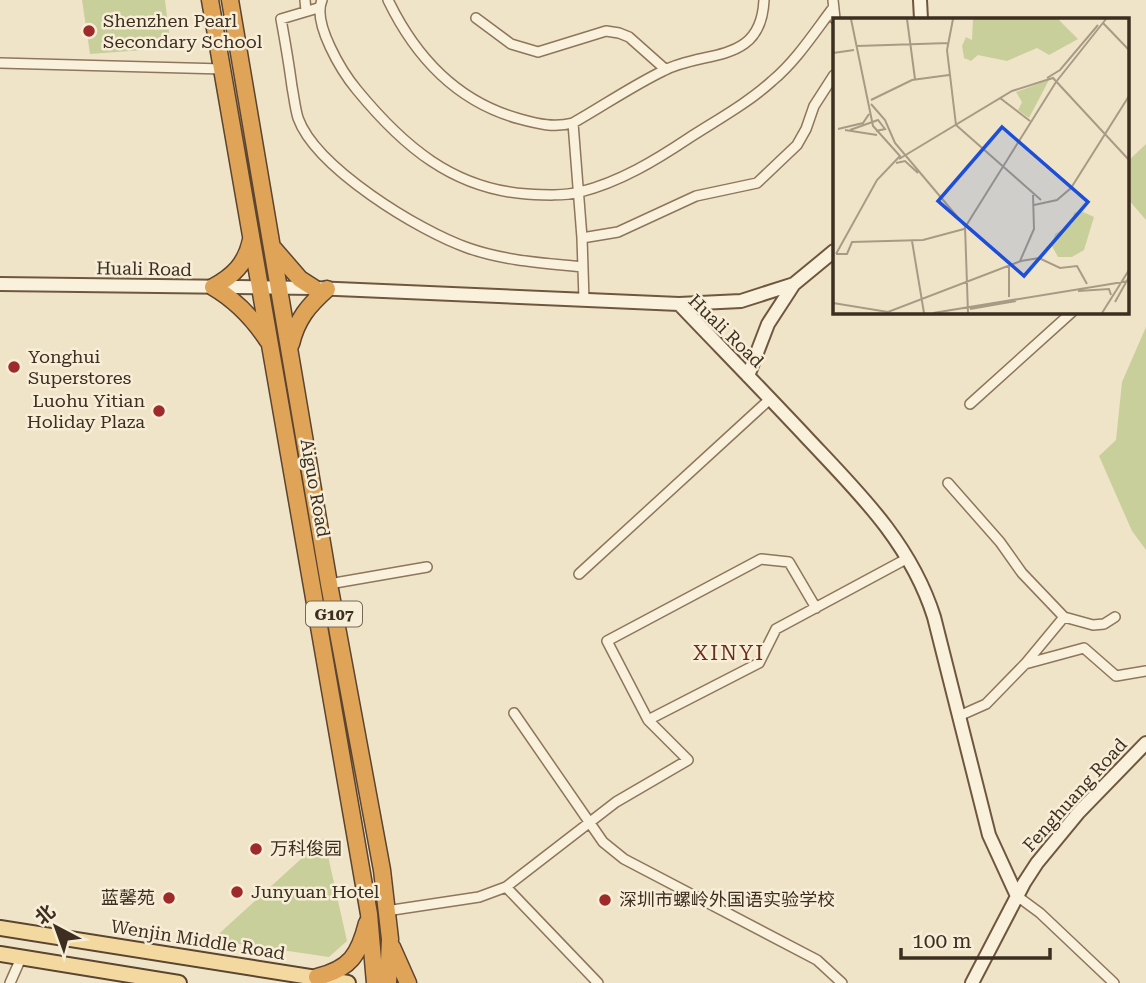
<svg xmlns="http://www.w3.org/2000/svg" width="1146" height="983" viewBox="0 0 1146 983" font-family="'Roboto Serif','Noto Sans SC',serif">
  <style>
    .green { fill: #c9cf9b }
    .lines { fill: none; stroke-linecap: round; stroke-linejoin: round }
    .street-casing { stroke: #8d765c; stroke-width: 12 }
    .secondary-casing { stroke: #6f573f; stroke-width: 16 }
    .primary-casing { stroke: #5b4430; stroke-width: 18 }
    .highway-casing { stroke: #5b4430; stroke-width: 19 }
    .street { stroke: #faf1dc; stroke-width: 9 }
    .secondary { stroke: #faf1dc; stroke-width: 12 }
    .primary { stroke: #f3d9a0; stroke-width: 14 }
    .highway { stroke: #e0a458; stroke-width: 16 }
    .poi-dot { fill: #9e2a2b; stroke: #f7eed8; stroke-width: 2.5 }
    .labels { text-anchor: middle; stroke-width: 5; stroke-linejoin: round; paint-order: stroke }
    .shield { fill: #f7eed8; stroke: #756857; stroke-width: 2 }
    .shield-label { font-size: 16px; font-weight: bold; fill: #3d2e20 }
    .poi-label { font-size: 18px; fill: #3d2e20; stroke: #f7eed8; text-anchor: start }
    .street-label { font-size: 18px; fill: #3d2e20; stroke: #f7eed8 }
    .quarter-label { font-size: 21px; letter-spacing: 2px; fill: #6b2e1e; stroke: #f7eed8 }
    .inset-road { fill: none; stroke: #a89b85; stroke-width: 2 }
    .view { fill: #1d4ed8; fill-opacity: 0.15; stroke: #1d4ed8; stroke-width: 3.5 }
    .inset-edge { fill: none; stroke: #3d2e20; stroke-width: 3.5 }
  </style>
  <rect width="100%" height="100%" fill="#f0e4c8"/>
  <path class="green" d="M82 0H165L171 48 90 54Z
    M1146 144V220L1127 198V162Z
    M1146 327V550L1132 531 1099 456 1116 440 1122 382Z
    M324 838 347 941 329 957 212 940Z"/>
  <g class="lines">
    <g class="street-casing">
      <path id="street" d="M305 0 306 11
        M322 0C312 23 342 72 357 90 403 146 453 189 527 194 545 195 563 196 580 192 620 182 656 160 689 138 717 120 748 103 772 81 796 61 814 33 833 8
        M388 0C416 58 457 102 520 119 538 124 554 128 573 123 603 106 632 86 663 71 704 49 761 66 764 0
        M833 0 835 19
        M318 8 281 19C285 41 289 64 292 87 294 97 295 108 298 118 316 168 419 231 468 248 505 261 544 263 583 267
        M476 18 511 44 538 52 606 31 619 33 629 37 665 69
        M0 63 223 69
        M573 123 582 238 584 300
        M582 238 618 232 696 196 757 183 797 145 806 129 814 106 834 75
        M970 404 1072 312
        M948 483 1000 542 1022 573 1064 617 1093 625 1104 624 1115 617
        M579 574 770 399
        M329 584 427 567
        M816 608 789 562 761 559 607 641 648 720 759 663 776 629 908 558
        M1025 664 1084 648 1116 676 1146 671
        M514 713 603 842 624 859 817 960 842 983
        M959 716 986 704 1025 664 1064 617
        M506 887 598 983
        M1017 896 1040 913 1114 983
        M386 911 479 897 506 887 616 802 688 760 648 720
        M10 983 21 958"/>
    </g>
    <g class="secondary-casing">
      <path id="secondary" d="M920 0 921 19
        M0 284 314 288 679 304 741 301 794 284
        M679 304C722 349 766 394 809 440 860 494 911 544 934 617L989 835 1017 896
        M748 376 768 324 794 284 834 251
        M972 983 1024 883 1037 863 1079 812 1146 743"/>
    </g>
    <g class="primary-casing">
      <path id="primary" d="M0 928 348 983
        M0 954 179 983"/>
    </g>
    <g class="highway-casing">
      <path id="highway" d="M210 0 369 914 375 983
        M230 0 329 584 382 870 390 939 388 983
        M274 249 300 279 314 288
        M213 287C237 301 253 318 268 341
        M213 287C233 276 246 264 251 240
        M291 344C297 319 308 306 327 289
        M392 947 408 983
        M317 977C350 969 359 955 367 923"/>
    </g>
    <use href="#street" class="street"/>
    <use href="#secondary" class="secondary"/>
    <use href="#primary" class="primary"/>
    <use href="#highway" class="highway"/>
  </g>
  <g class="poi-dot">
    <circle cx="89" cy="31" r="7"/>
    <circle cx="14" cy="367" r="7"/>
    <circle cx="159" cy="411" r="7"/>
    <circle cx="256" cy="849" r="7"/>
    <circle cx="237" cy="892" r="7"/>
    <circle cx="169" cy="898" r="7"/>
    <circle cx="605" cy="900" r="7"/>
  </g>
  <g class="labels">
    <rect class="shield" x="306" y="601.5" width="56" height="25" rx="5"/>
    <g class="shield-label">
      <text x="334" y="620">G107</text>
    </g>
    <g class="poi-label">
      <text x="103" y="27">Shenzhen Pearl<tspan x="103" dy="21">Secondary School</tspan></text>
      <text x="28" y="363">Yonghui<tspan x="28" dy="21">Superstores</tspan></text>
      <text x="145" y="407" text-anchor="end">Luohu Yitian<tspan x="145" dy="21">Holiday Plaza</tspan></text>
      <text x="270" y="855">万科俊园</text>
      <text x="251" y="898">Junyuan Hotel</text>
      <text x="155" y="904" text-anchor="end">蓝馨苑</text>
      <text x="619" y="906">深圳市螺岭外国语实验学校</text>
    </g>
    <g class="street-label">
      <text transform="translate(144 269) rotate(1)" y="6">Huali Road</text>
      <text transform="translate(726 331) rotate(44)" y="6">Huali Road</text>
      <text transform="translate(315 488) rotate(80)" y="6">Aiguo Road</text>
      <text transform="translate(1075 795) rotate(-48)" y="6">Fenghuang Road</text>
      <text transform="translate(198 940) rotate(9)" y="6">Wenjin Middle Road</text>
    </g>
    <g class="quarter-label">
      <text x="729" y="660">XINYI</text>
    </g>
  </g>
  <g transform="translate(833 18)">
    <rect width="296" height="296" fill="#f0e4c8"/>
    <path d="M140 1H225L245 21 216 37 204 30 174 43 145 37 138 43 131 40 129 28 133 19 139 22ZM216 62 196 100 185 92 189 84 183 74ZM248 193 261 199 251 232 239 239H225L219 228 222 216 239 206 241 195Z" fill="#c9cf9b"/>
    <path class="inset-road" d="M74 1 82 61M120 1 114 32 123 107M270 5 296 32M24 28 116 25M0 35 21 32M214 60 227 52 265 7M167 80 197 103M38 82 79 62 116 57M38 86 52 102 62 125 132 208M123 107 208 182M5 111 30 105 36 96M12 112 44 117M17 112 45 102 52 111 43 113M66 141 179 73 220 60 296 142M63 145 72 143 85 155M201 187 224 182 238 170 296 78M132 208 135 295M131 211 223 64 273 1M79 223 91 295M3 236H14L19 224 90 222 131 211M3 236 44 162 67 138 40 108 18 1M187 243 201 211 200 177M176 248V279M245 273 276 271 278 277M282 284 296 259M0 285 55 294 188 243 206 240 227 250 244 248 254 266M137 291 183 283M100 295 296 263M269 295 296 252"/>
    <path class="view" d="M169 109 255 184 191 258 105 183Z"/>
    <rect width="296" height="296" class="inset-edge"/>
  </g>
  <g transform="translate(56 927) rotate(319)" stroke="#f7eed8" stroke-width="5" paint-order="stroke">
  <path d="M0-5L12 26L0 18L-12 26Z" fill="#3d2e20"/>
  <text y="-10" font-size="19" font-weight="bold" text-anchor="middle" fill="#3d2e20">北</text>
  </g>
  <path d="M901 948v10h149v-10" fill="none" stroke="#3d2e20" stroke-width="3.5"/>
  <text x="912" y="948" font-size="21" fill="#3d2e20" stroke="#f7eed8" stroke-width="5" paint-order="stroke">100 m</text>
</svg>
